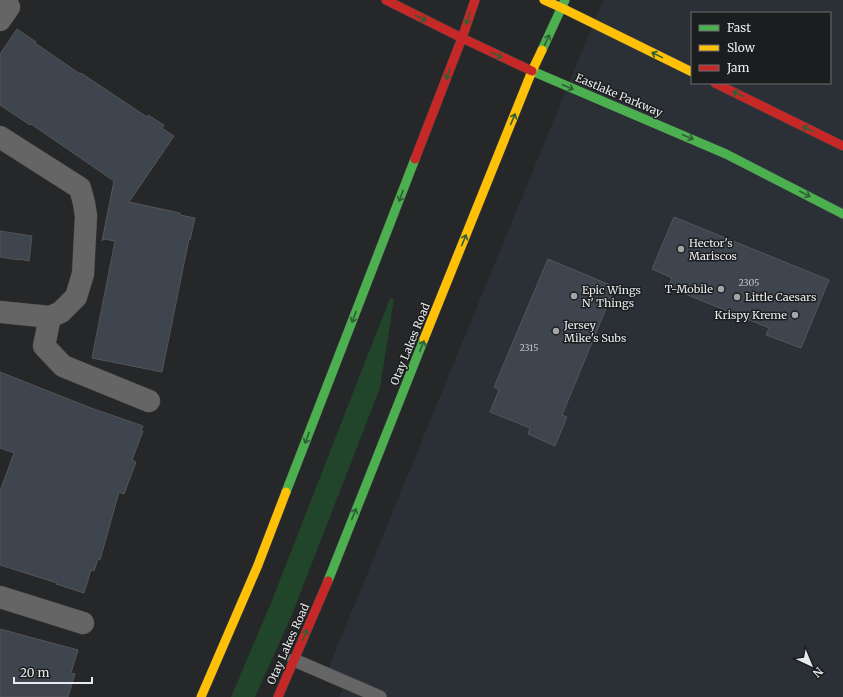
<svg xmlns="http://www.w3.org/2000/svg" width="843" height="697" viewBox="0 0 843 697" font-family="Merriweather,serif">
  <style>
    .built { fill: #2b2f36; fill-rule: evenodd }
    .green { fill: #21452b }
    .building { fill: #3e454e; stroke: #545556 }
    .lines { fill: none; stroke-linecap: round; stroke-linejoin: round }
    .lane-casing { stroke: #414243; stroke-width: 14 }
    .street-casing { stroke: #414243; stroke-width: 23 }
    .fast-casing { stroke: #414243; stroke-width: 10 }
    .slow-casing { stroke: #414243; stroke-width: 10 }
    .jam-casing { stroke: #414243; stroke-width: 10 }
    .lane { stroke: #666565; stroke-width: 13 }
    .street { stroke: #666565; stroke-width: 22 }
    .fast { stroke: #4caf50; stroke-width: 9 }
    .slow { stroke: #ffc107; stroke-width: 9 }
    .jam { stroke: #c62828; stroke-width: 9 }
    .oneway { stroke: #315f35 }
    .poi-dot { fill: #a4a5a7; stroke: #1b1d1f; stroke-width: 1.5 }
    .labels { text-anchor: middle; stroke-width: 3; stroke-linejoin: round; paint-order: stroke }
    .number-label { font-size: 9px; fill: #bec0c4 }
    .street-label { font-size: 11px; fill: #e8e9eb; stroke: #1b1d1f }
    .poi-label { font-size: 11px; fill: #e8e9eb; stroke: #1b1d1f; text-anchor: start }
  </style>
  <rect width="100%" height="100%" fill="#262728"/>
  <path class="built" d="M603 0H843V697H339L345 682 326 674ZM692 13H830V83H692Z"/>
  <path class="green" d="M390 298 394 299 380 388 291 617 255 697H231L271 603Z"/>
  <path class="building" d="M17 29 36 42 35 43 80 74 81 73 147 117 148 115 164 125 162 128 174 136 129 202 180 213V215L195 218 190 240 189 239 162 372 92 358 115 241 104 239 102 241 114 181 31 124 30 125 0 105V54Z
    M674 217 829 280 801 348 766 335 769 328 668 287 672 278 652 269Z
    M0 231 32 236 29 261 20 259V260L0 257Z
    M548 259 615 287 562 415 567 417 555 446 528 434 530 428 490 412 499 390 494 387Z
    M0 372 91 408 143 426 141 431H143L132 460 136 462 124 494 119 492 100 560 98 559 94 571 91 570 84 593 56 584 57 583 0 565V491L14 453 0 448Z
    M0 629 78 650 71 673 75 674 68 697H0Z"/>
  <g class="lines">
    <g class="lane-casing">
      <path id="lane" d="M294 660 380 697"/>
    </g>
    <g class="street-casing">
      <path id="street" d="M0 20 9 7
        M0 137 80 188 84 203 86 216 83 274 76 297 61 312 50 317 0 312
        M50 317 44 346 63 366 149 401
        M0 597 83 623"/>
    </g>
    <g class="fast-casing">
      <path id="fast" d="M542 50 565 0
        M532 71 726 154 843 214
        M286 492 415 159
        M328 581 424 339"/>
    </g>
    <g class="slow-casing">
      <path id="slow" d="M544 0 562 8
        M562 8 692 72
        M424 339 532 71 542 50
        M201 697 258 565 286 492"/>
    </g>
    <g class="jam-casing">
      <path id="jam" d="M386 0 462 38 532 71
        M715 83 843 146
        M415 159 462 38 475 0
        M278 697 328 581"/>
    </g>
    <use href="#lane" class="lane"/>
    <use href="#street" class="street"/>
    <use href="#fast" class="fast"/>
    <use href="#slow" class="slow"/>
    <use href="#jam" class="jam"/>
  </g>
  <defs><path id="oneway-shaft" d="M-6 0H5M1.5-3L5.5 0L1.5 3" fill="none" stroke-width="1.6" stroke-linecap="round" stroke-linejoin="round"/></defs>
  <g class="oneway">
    <use href="#oneway-shaft" transform="translate(421 18) rotate(26)"/>
    <use href="#oneway-shaft" transform="translate(468 19) rotate(109)"/>
    <use href="#oneway-shaft" transform="translate(547 40) rotate(-65)"/>
    <use href="#oneway-shaft" transform="translate(497 55) rotate(25)"/>
    <use href="#oneway-shaft" transform="translate(657 55) rotate(-154)"/>
    <use href="#oneway-shaft" transform="translate(448 74) rotate(111)"/>
    <use href="#oneway-shaft" transform="translate(568 87) rotate(23)"/>
    <use href="#oneway-shaft" transform="translate(738 94) rotate(-154)"/>
    <use href="#oneway-shaft" transform="translate(513 119) rotate(-67)"/>
    <use href="#oneway-shaft" transform="translate(808 129) rotate(-154)"/>
    <use href="#oneway-shaft" transform="translate(688 137) rotate(23)"/>
    <use href="#oneway-shaft" transform="translate(805 194) rotate(27)"/>
    <use href="#oneway-shaft" transform="translate(401 196) rotate(111)"/>
    <use href="#oneway-shaft" transform="translate(464 240) rotate(-68)"/>
    <use href="#oneway-shaft" transform="translate(354 317) rotate(111)"/>
    <use href="#oneway-shaft" transform="translate(422 346) rotate(-68)"/>
    <use href="#oneway-shaft" transform="translate(307 438) rotate(111)"/>
    <use href="#oneway-shaft" transform="translate(354 514) rotate(-68)"/>
    <use href="#oneway-shaft" transform="translate(305 635) rotate(-66)"/>
  </g>
  <g class="poi-dot">
    <circle cx="681" cy="249" r="4"/>
    <circle cx="721" cy="289" r="4"/>
    <circle cx="574" cy="296" r="4"/>
    <circle cx="737" cy="297" r="4"/>
    <circle cx="795" cy="315" r="4"/>
    <circle cx="556" cy="331" r="4"/>
  </g>
  <g class="labels">
    <g class="number-label">
      <text x="749" y="286">2305</text>
      <text x="529" y="351">2315</text>
    </g>
    <g class="street-label">
      <text transform="translate(619 95) rotate(23)" y="4">Eastlake Parkway</text>
      <text transform="translate(410 344) rotate(-68)" y="4">Otay Lakes Road</text>
      <text transform="translate(288 644) rotate(-66)" y="4">Otay Lakes Road</text>
    </g>
    <g class="poi-label">
      <text x="689" y="247">Hector's<tspan x="689" dy="13">Mariscos</tspan></text>
      <text x="713" y="293" text-anchor="end">T-Mobile</text>
      <text x="582" y="294">Epic Wings<tspan x="582" dy="13">N' Things</tspan></text>
      <text x="745" y="301">Little Caesars</text>
      <text x="787" y="319" text-anchor="end">Krispy Kreme</text>
      <text x="564" y="329">Jersey<tspan x="564" dy="13">Mike's Subs</tspan></text>
    </g>
  </g>
  <rect x="691" y="12" width="140" height="72" fill="#1b1d1f" stroke="#6d6f71"/>
  <rect x="699" y="25" width="20" height="6" fill="#4caf50" stroke="#6d6f71"/>
  <text x="727" y="32" font-size="12" fill="#e8e9eb">Fast</text>
  <rect x="699" y="45" width="20" height="6" fill="#ffc107" stroke="#6d6f71"/>
  <text x="727" y="52" font-size="12" fill="#e8e9eb">Slow</text>
  <rect x="699" y="65" width="20" height="6" fill="#c62828" stroke="#6d6f71"/>
  <text x="727" y="72" font-size="12" fill="#e8e9eb">Jam</text>
  <g transform="translate(811 665) rotate(136)" stroke="#1b1d1f" stroke-width="3" paint-order="stroke">
  <path d="M0-3L7 15L0 10L-7 15Z" fill="#e8e9eb"/>
  <text y="-6" font-size="11" font-weight="bold" text-anchor="middle" fill="#e8e9eb">N</text>
  </g>
  <path d="M14 677v6h78v-6" fill="none" stroke="#e8e9eb" stroke-width="2"/>
  <text x="20" y="677" font-size="12" fill="#e8e9eb" stroke="#1b1d1f" stroke-width="3" paint-order="stroke">20 m</text>
</svg>
